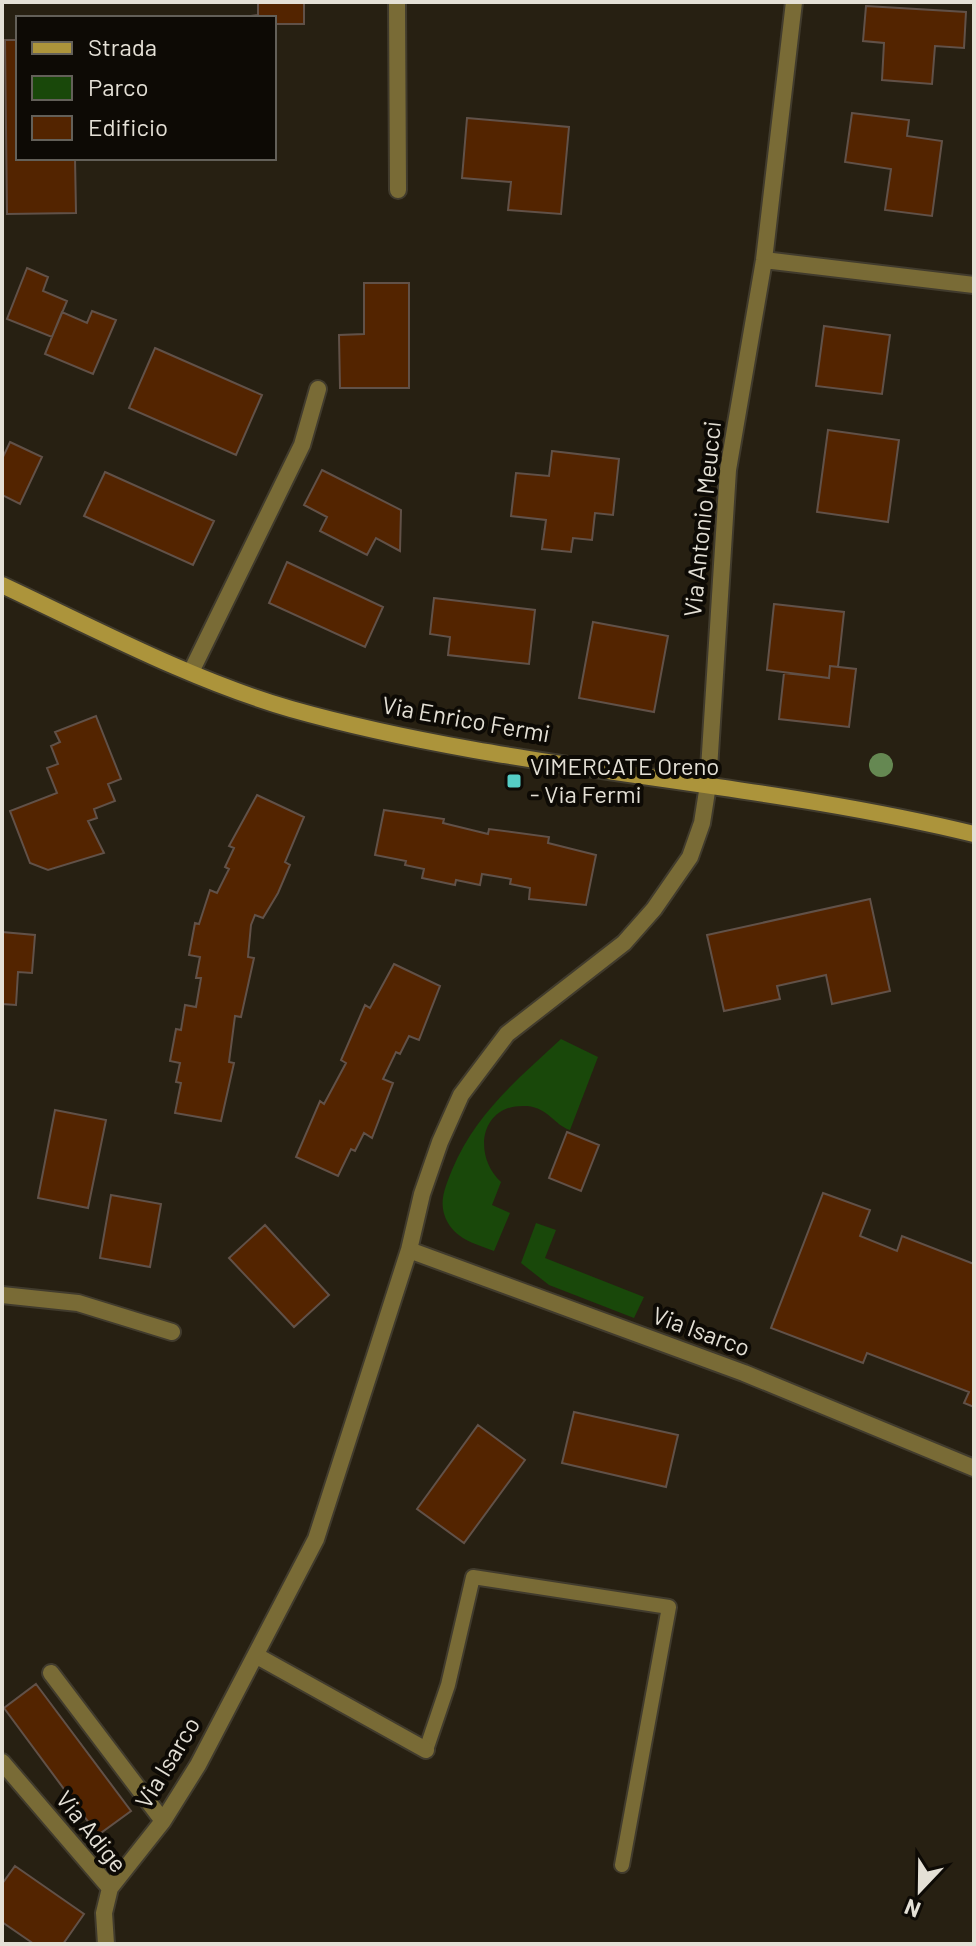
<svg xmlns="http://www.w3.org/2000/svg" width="976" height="1946" viewBox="0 0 976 1946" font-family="Barlow,sans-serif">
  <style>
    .green { fill: #19480a }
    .building { fill: #532400; stroke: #615148; stroke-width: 2 }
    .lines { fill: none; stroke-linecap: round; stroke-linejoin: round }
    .lane-casing { stroke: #413b2d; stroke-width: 18 }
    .street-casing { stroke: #413b2d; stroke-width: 20 }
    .secondary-casing { stroke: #413b2d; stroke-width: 20 }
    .lane { stroke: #796b36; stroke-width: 14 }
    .street { stroke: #796b36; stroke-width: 16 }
    .secondary { stroke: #ac943b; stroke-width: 16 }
    .tree { fill: #658852 }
    .poi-dot { fill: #55cec6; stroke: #0d0a05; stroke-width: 3 }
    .labels { text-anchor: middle; stroke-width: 8; stroke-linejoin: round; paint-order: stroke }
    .street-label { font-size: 24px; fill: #e4e0d6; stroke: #0d0a05 }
    .poi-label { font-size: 24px; fill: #e4e0d6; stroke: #0d0a05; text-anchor: start }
  </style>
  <rect width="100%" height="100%" fill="#272012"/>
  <path class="green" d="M561 1039 598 1057 570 1130C554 1125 549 1108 527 1106 480 1103 472 1155 501 1182L492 1205 510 1213 494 1251C476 1244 458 1240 448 1223 437 1204 445 1188 452 1170 475 1114 518 1079 561 1039Z
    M536 1223 556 1230 545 1258 644 1297 634 1318 549 1285 521 1263Z"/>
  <path class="building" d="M258 2H304V24H274V18H236L258 15Z
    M866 6 966 12 964 48 935 46 932 84 882 80 884 43 863 41Z
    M5 40H18V158H75L76 213 7 214Z
    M852 113 909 120 907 136 942 141 932 216 885 210 891 169 845 162Z
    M467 118 569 127 561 214 508 210 511 182 462 178Z
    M27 268 48 277 43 291 67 301 52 337 7 319Z
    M364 283H409V388H340L339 335 364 334Z
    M92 311 116 320 93 374 45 354 62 312 87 323Z
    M824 326 890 335 882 394 816 386Z
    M155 348 262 395 236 455 129 408Z
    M828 430 899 440 888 522 817 512Z
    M10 442 42 457 20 504 2 495V459Z
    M552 451 619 459 613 515 595 513 592 540 573 538 571 552 542 549 546 520 511 516 516 473 549 476Z
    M322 470 401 510 400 551 376 538 367 555 320 531 327 517 304 505Z
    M105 472 214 521 193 565 84 516Z
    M287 562 383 607 365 647 269 603Z
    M434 598 535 610 529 664 448 655 450 637 430 634Z
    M774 604 844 612 838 667 830 666 829 678 767 670Z
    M593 622 668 636 654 712 579 698Z
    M830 666 856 669 849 727 779 719 784 673 829 678Z
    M96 716 121 779 108 784 115 801 94 809 97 818 88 821 104 853 48 870 30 863 10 811 57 793 47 768 58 764 51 746 60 742 55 732Z
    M257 795 304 817 285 862 290 865 278 893 263 918 255 915 251 925 248 957 254 958 241 1017 235 1016 229 1062 234 1063 221 1121 175 1113 181 1083 176 1082 180 1063 170 1061 176 1029 181 1030 185 1005 196 1007 201 978H196L200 957 189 955 195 923 199 924 210 890 217 893 229 869 225 867 234 848 229 846Z
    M384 810 444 819 443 823 488 834 489 829 549 837 548 843 596 855 586 905 529 899 530 888 510 884 511 879 482 874 480 885 456 880 455 885 422 878 424 869 405 865 406 861 375 855Z
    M870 899 890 991 832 1004 826 975 777 986 780 999 724 1011 707 935Z
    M2 932 35 935 32 973 18 972 16 1005 2 1004Z
    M394 964 440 986 419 1040 409 1036 400 1054 396 1052 383 1079 393 1083 372 1138 364 1133 355 1151 351 1149 338 1176 296 1157 320 1101 324 1104 346 1063 341 1060 365 1005 370 1008Z
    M55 1110 106 1120 88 1208 38 1198Z
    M567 1132 599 1145 581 1191 549 1178Z
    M823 1193 870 1210 860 1236 897 1251 902 1236 974 1264V1407L964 1403 969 1392 867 1353 863 1363 771 1328Z
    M111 1195 161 1204 150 1267 100 1258Z
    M265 1225 329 1295 294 1327 229 1258Z
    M574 1412 678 1435 666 1487 562 1463Z
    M478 1425 525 1460 464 1543 417 1509Z
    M36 1684 131 1811 98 1835 4 1708Z
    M15 1866 84 1914 63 1944H34L2 1922V1884Z"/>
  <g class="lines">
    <g class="lane-casing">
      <path id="lane" d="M426 1750 448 1685 473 1577 669 1607 622 1865"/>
    </g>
    <g class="street-casing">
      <path id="street" d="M397 2 398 190
        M764 260 974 285
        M191 672 302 445 318 389
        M409 1250 744 1373 974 1468
        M2 1295 78 1303 172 1332
        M257 1656 426 1750
        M51 1673 163 1821
        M2 1762 110 1888 104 1913 106 1944
        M110 1888 163 1821 198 1765 316 1539 409 1250 422 1194 440 1142 461 1095 507 1034 624 943 654 909 690 857 702 823 708 785 728 470 764 260 794 2"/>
    </g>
    <g class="secondary-casing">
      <path id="secondary" d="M2 585C96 629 191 680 291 709 514 772 749 779 974 834"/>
    </g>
    <use href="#lane" class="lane"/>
    <use href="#street" class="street"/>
    <use href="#secondary" class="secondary"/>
  </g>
  <circle class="tree" cx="881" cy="765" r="12"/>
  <rect class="poi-dot" x="506" y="773" width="16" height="16" rx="4"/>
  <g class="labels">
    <g class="street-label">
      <text transform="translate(703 519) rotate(-84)" y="8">Via Antonio Meucci</text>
      <text transform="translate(466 720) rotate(10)" y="8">Via Enrico Fermi</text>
      <text transform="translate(701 1332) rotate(20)" y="8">Via Isarco</text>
      <text transform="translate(168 1763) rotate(-59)" y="8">Via Isarco</text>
      <text transform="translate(91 1832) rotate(51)" y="8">Via Adige</text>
    </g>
    <g class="poi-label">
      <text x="530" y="775">VIMERCATE Oreno<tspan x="530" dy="28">- Via Fermi</tspan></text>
    </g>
  </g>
  <rect width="976" height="1946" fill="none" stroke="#e4e0d6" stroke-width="8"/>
  <rect x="16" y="16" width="260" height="144" fill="#0d0a05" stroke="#636059" stroke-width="2"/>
  <rect x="32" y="42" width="40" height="12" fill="#ac943b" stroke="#636059" stroke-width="2"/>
  <text x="88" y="56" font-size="24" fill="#e4e0d6">Strada</text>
  <rect x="32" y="76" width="40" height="24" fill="#19480a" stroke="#636059" stroke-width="2"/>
  <text x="88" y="96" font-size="24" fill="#e4e0d6">Parco</text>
  <rect x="32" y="116" width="40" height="24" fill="#532400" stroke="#636059" stroke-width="2"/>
  <text x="88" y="136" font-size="24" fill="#e4e0d6">Edificio</text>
  <g transform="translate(920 1890) rotate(202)" stroke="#0d0a05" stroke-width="6" paint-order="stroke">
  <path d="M0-6L14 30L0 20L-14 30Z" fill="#e4e0d6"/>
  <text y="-12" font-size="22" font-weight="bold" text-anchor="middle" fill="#e4e0d6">N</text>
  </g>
</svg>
